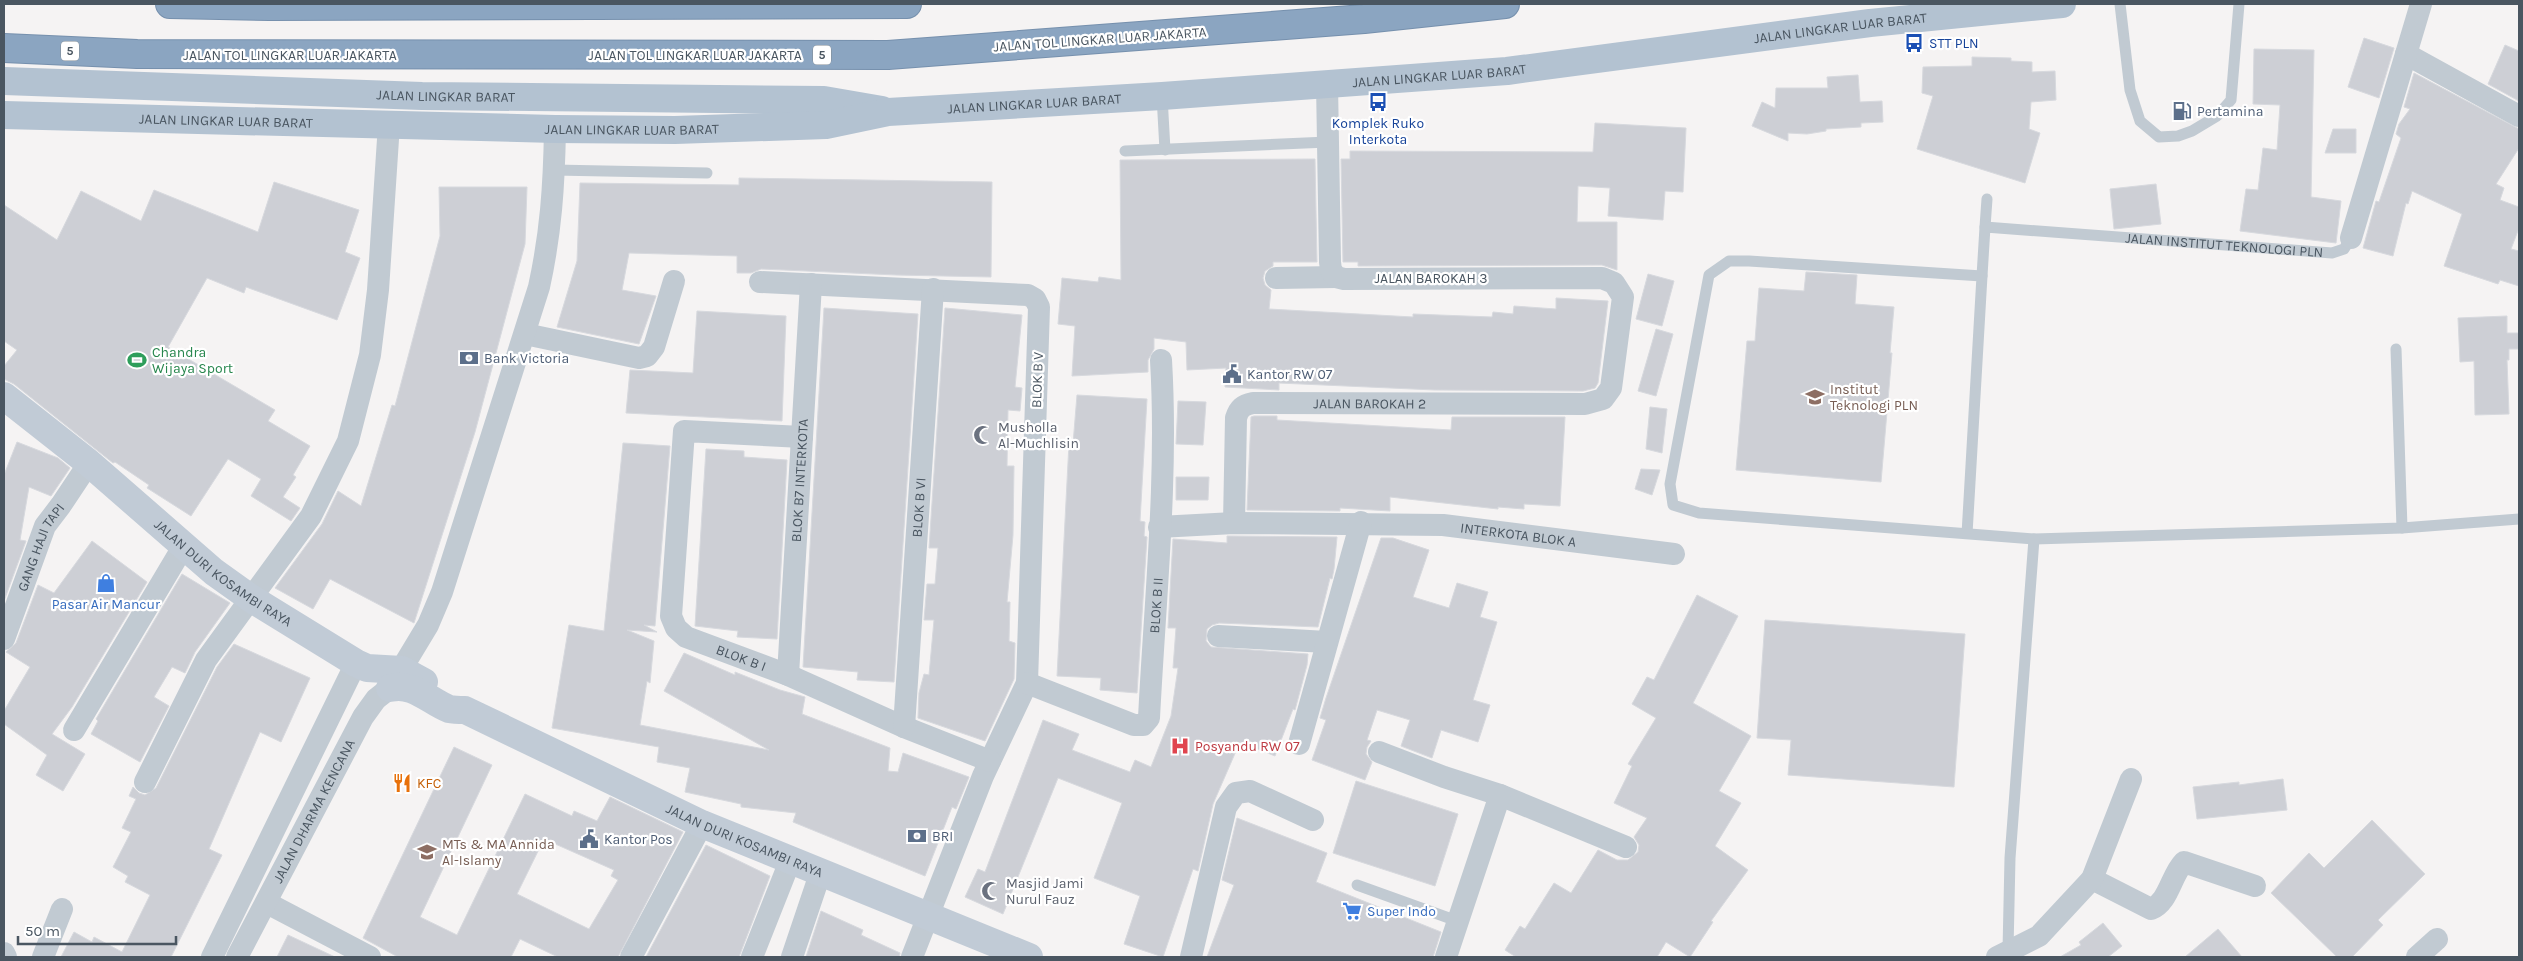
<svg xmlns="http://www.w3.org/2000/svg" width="2523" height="961" viewBox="0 0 2523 961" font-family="Karla,sans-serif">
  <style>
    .building { fill: #cdcfd5; stroke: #d7d9de; fill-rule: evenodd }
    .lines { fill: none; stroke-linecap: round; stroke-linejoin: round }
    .highway-casing { stroke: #7690ad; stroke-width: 30 }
    .lane { stroke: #c1cad2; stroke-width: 11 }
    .street { stroke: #c1cad2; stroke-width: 22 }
    .secondary { stroke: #c1cbd6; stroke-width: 28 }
    .primary { stroke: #b3c2d1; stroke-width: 28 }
    .highway { stroke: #8ba5c1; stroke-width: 28 }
    .labels { text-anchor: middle; stroke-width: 4.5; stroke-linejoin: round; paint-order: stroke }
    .shield { fill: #fff; stroke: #808990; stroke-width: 1 }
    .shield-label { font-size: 12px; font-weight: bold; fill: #4a5661 }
    .street-label { font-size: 14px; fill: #4a5661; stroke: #fff }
    .transit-label { font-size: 14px; fill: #164399; stroke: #fff; text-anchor: start }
    .service-label { font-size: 14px; fill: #4e5e75; stroke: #fff; text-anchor: start }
    .leisure-label { font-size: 14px; fill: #27864d; stroke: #fff; text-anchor: start }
    .education-label { font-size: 14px; fill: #785e54; stroke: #fff; text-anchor: start }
    .worship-label { font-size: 14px; fill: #5b616d; stroke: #fff; text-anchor: start }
    .shop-label { font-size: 14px; fill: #366cbe; stroke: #fff }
    .health-label { font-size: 14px; fill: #be3a42; stroke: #fff; text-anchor: start }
    .food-label { font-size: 14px; fill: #c56008; stroke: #fff; text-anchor: start }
  </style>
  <rect width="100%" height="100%" fill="#f5f3f3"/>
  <path class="building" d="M2364 38 2394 48 2379 98 2348 87Z
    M2505 45 2519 51V101L2488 84Z
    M2254 49 2314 50 2311 197 2341 201 2336 243 2240 231 2246 189 2258 190 2263 148 2277 150 2280 105 2253 104Z
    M1972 57 2011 58V61L2032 62V72L2055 71 2056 100 2031 102 2029 129 2040 133 2025 183 1917 149 1933 96 1922 93 1923 67 1972 66Z
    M2414 73 2519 129V148L2496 184 2504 188 2500 200 2519 207V228L2511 249 2519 251V286L2500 280 2498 284 2444 266 2462 214 2412 191 2408 204 2406 203 2393 256 2363 248 2376 201 2379 202 2401 138 2396 134 2399 124 2410 109 2404 107Z
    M1858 75 1860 102 1882 101 1883 122 1861 123V127L1826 129V131L1807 134 1788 133V141L1752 126 1762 102 1775 108 1776 88H1828L1827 77Z
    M1595 123 1686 128 1683 192 1665 191 1663 220 1608 216 1610 188 1578 186 1577 222H1617V270L1602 265 1358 266V262H1343L1341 159H1350V151L1593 152Z
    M2333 129H2356V153H2325Z
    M1315 159 1317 262H1273V266L1265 271 1263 278 1265 285 1271 290 1269 309 1413 317V314L1492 317 1493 312 1513 314 1514 306 1556 309V298L1608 301 1598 383 1595 388 1583 391 1435 390 1279 383V390L1225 387 1226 368 1187 370 1186 342 1154 338V349L1148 360V372L1072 376 1075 326 1058 324 1062 278 1098 282 1099 277 1121 280 1120 160Z
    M739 178 992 182 991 277 896 275 761 269 751 273H737V256L629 253 622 290 656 296 639 344 557 327 577 261 580 183 739 185Z
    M274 182 359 210 345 252 360 258 337 320 246 287 244 293 207 278 168 347 275 410 268 421 310 446 293 475 296 477 283 497 300 508 291 521 251 496 261 479 228 459 191 516 147 488 149 485 115 462 113 463 14 384 4 379V366L17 350 4 341V205L57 240 81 191 141 221 154 190 258 232Z
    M2156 184 2161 224 2114 229 2110 189Z
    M439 187H527L525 244 475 432 414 623 330 579 313 609 275 588 322 524 338 491 361 506 392 405 395 406 440 236Z
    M1806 272 1857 275 1855 304 1894 307 1890 353H1892L1881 482 1736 470 1747 341H1755L1759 288 1804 291Z
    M1648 274 1674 281 1662 326 1636 319Z
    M824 308 918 314 894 682 857 680 858 672 803 667Z
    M945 308 1022 315 1015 387 1022 388 1020 411 1008 410 1007 466H1014L1013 535 1007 602H1010L1009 641 1015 643 1014 679 985 741 918 718 919 693 924 674 929 675 934 620H924L927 584H935L938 548H929Z
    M697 311 786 316 782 421 626 413 630 370 693 373Z
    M2507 316V333H2519V349H2509V360H2507L2509 414 2475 415 2474 361 2460 362 2458 318Z
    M1656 329 1673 334 1656 396 1638 391Z
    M1077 395 1147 399 1140 521 1145 522 1144 536 1147 537 1137 693 1100 690 1101 678 1057 676 1069 443 1073 444Z
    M1178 401 1206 402 1203 445 1176 444Z
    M1650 407 1667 409 1662 453 1646 449Z
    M1254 416H1277V420L1451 430 1452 417H1565L1560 506 1524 504V509L1498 507V509L1390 497V511L1340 508V511L1247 510 1251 417Z
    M17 442 58 458 70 468 51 496 29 487 20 540 26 541 4 601V475Z
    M623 443 670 446 655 626 644 625 657 632 627 630 654 641 650 683 647 681 640 725 769 750 664 691 684 653 735 675V672L780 690 805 697 802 714 890 748 888 771 898 772 903 753 969 777 956 809 952 807 925 876 793 822 796 813 741 807V804L685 792 690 768 657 762 659 747 552 728 569 625 604 631Z
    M706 449 744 451V457L787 460 777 639 737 637 738 631 695 626Z
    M1641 469 1660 470 1652 495 1635 489Z
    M1176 477H1209L1208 500H1176Z
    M1227 536 1337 537 1334 569 1332 579 1330 578 1318 627 1219 623 1212 625 1207 629 1206 641 1211 647 1308 654 1307 665 1295 710 1293 709 1275 756 1240 742 1213 804 1198 871 1193 869 1163 957 1124 944 1140 896 1094 878 1122 803 1058 778 1003 914 965 897 978 869 985 872 1043 720 1079 734 1072 750 1130 772 1135 760 1151 767 1171 716 1178 668H1173L1176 628H1168L1173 539 1227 543Z
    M1381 538H1393L1429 550 1413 597 1449 608 1457 583 1488 592 1480 617 1497 622 1473 700 1490 705 1478 742 1441 730 1432 758 1401 746 1410 720 1377 710 1367 740 1371 741 1367 747 1366 754 1372 762 1365 780 1312 760 1326 720 1320 718 1326 698Z
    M92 541 147 582 72 707 52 734 85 754 63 791 36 775 47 755 4 724V711L30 667 6 652 16 643 38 585 54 593Z
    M182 574 230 603 195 652 185 673 172 667 154 697 169 706 140 762 91 734 98 721 96 719Z
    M1697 595 1738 616 1693 703 1751 736 1719 791 1741 803 1715 846 1748 870 1711 921 1713 922 1690 957 1666 942 1657 957H1516L1505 950 1520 926 1525 929 1554 883 1571 893 1598 850 1617 860H1628L1638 852 1639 845 1634 837 1647 818 1614 803 1632 766 1628 764 1656 718 1632 704 1647 677 1654 680Z
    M1765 620 1965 634 1954 787 1788 775 1791 740 1757 738Z
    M234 644 310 678 281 742 260 732 209 849 222 855 171 957H61L74 932 92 942 94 937 122 952 150 895 125 882 128 876 113 867 131 832 122 828 136 799 129 796 133 787 139 793 145 795 156 788 217 667Z
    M454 747 492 765 420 917 457 935 525 794 572 816 574 811 597 821 610 797 683 832 618 957H558L520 939 511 957H398L363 938ZM544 839 614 870 611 876 618 880 589 929 517 894Z
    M2283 779 2287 810 2197 819 2193 787 2239 782V785Z
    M1356 781 1458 814 1435 886 1333 853Z
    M1237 818 1327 853 1316 882 1441 932 1433 957H1207L1234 885 1222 880Z
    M2372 820 2425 874 2378 920 2383 925 2352 957H2337L2271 893 2309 853 2324 868Z
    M706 845 770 876 739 957H646Z
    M821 911 863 930 861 935 900 953 899 957H806Z
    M2103 923 2122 946 2108 957H2060L2081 945 2079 942Z
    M2218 929 2242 957H2185Z
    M288 935 335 957H277Z"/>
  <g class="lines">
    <g class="highway-casing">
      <path id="highway" d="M170 4 269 6 907 4
        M4 48 137 54 888 55 1364 19 1505 4"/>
    </g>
    <g class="lane">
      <path d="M2120 4 2130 90 2140 121 2159 137 2178 136 2192 131 2217 116 2231 100 2239 4"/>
      <path d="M1162 96 1165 150"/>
      <path d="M1125 151 1328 142"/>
      <path d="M554 170 707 173"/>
      <path d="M1985 227 1987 199"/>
      <path id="s1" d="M1982 276 1985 227 2332 253 2344 249 2351 238"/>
      <path d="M2396 349 2402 528"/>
      <path d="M1967 534 1982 276 1749 261H1729L1709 275 1670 484 1673 505 1699 513 2034 539 2402 528 2519 519"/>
      <path d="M1357 885 1460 922"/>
      <path d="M2008 950 2010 858 2034 539"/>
    </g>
    <g class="street">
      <path d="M2406 54 2519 116"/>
      <path d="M2351 238 2421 4"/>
      <path d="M1276 278 1336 277"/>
      <path d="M760 282 1028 295 1035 299 1039 307 1027 683 983 776 912 957"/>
      <path d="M525 334 639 358 647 356 654 347 674 281"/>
      <path id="s2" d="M802 437 684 431 671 616 676 628 686 637 788 675 904 727 990 761"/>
      <path id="s3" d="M1234 523 1236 418C1239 408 1243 405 1253 403L1585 404 1603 399 1611 388 1623 297 1614 283 1602 278 1344 279 1336 277 1331 270 1330 262 1327 83"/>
      <path id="s4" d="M1159 527 1234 523 1443 525 1674 554"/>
      <path d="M1218 636 1327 642"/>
      <path id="s5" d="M4 639 45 526 61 505 89 463"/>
      <path id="s6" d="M788 675 811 284"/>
      <path id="s7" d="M1027 683 1134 725H1143L1149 718C1155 599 1168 478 1161 360"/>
      <path id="s8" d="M904 727 933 289"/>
      <path d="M74 730 183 547"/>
      <path d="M1299 744 1361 522"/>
      <path d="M1379 752 1444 777 1500 795 1626 847"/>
      <path d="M145 782 206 660 311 516 348 441 370 355 378 290 389 124"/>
      <path d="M2092 879 2151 909C2169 902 2171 875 2184 862L2255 886"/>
      <path d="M267 903 370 957"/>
      <path d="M4 953 6 957"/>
      <path d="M43 957 62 909"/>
      <path d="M212 957 356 663"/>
      <path id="s9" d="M237 957 363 717 376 699 390 688 428 625 442 592 539 287C551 232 554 186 555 129"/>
      <path d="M631 957 702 824"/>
      <path d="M752 957 790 861"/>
      <path d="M792 957 820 874"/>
      <path d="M1191 957 1226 807 1236 793 1250 791 1313 820"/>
      <path d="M1446 957 1500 795"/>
      <path d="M1997 957 2039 936 2092 879 2131 779"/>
      <path d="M2417 957 2437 939"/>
    </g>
    <g class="secondary">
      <path id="s10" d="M4 396 89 463 214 572 252 599 356 663 367 668 402 670 424 682"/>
      <path id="s11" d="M390 688C413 682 429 701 449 709 454 710 460 710 465 710L702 824 1029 957"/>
    </g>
    <g class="primary">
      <path id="s12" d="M4 81 422 96 824 100 882 110"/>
      <path id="s13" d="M4 115 555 129 675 130 826 125 888 112 1162 96 1507 71 1870 23 2062 4"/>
    </g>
    <use href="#highway" class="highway"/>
  </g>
  <defs>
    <g id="bus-bare" transform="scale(1.5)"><path d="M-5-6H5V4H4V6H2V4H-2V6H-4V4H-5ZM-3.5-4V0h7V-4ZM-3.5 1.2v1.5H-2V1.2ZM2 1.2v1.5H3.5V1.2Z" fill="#1a4fb4" stroke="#fff" stroke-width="2.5" paint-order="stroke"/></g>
    <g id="fuel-bare" transform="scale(1.5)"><path d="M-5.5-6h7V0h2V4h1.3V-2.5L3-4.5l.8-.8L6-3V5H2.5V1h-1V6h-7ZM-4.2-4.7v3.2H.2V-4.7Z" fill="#5c6f8a" stroke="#fff" stroke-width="2.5" paint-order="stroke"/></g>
    <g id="bank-bare" transform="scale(1.5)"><path d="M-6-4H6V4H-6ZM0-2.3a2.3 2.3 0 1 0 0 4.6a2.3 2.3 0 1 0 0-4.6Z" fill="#5c6f8a" stroke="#fff" stroke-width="2.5" paint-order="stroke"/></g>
    <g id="stadium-bare" transform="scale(1.5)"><path d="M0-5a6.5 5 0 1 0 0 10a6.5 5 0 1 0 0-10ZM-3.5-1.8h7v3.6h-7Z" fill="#2e9e5b" stroke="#fff" stroke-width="2.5" paint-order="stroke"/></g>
    <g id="civic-bare" transform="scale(1.5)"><path d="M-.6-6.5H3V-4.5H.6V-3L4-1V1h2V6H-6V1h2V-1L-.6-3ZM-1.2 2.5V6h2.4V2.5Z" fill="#5c6f8a" stroke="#fff" stroke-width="2.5" paint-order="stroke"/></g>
    <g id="university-bare" transform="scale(1.5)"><path d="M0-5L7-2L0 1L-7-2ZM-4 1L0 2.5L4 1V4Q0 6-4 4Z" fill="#8d6e63" stroke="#fff" stroke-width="2.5" paint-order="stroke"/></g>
    <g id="mosque-bare" transform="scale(1.5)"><path d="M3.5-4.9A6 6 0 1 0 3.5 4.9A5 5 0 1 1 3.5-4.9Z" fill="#6b7280" stroke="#fff" stroke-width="2.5" paint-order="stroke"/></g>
    <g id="shop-bare" transform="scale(1.5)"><path d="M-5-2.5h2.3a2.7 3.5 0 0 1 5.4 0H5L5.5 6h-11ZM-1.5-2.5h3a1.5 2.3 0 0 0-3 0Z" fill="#3f7fe0" stroke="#fff" stroke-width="2.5" paint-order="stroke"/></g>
    <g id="hospital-bare" transform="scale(1.5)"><path d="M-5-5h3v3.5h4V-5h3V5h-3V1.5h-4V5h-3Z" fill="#e0444e" stroke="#fff" stroke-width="2.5" paint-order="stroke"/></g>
    <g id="restaurant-bare" transform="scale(1.5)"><path d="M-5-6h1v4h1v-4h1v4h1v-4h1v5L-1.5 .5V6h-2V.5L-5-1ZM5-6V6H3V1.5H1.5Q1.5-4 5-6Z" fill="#e8710a" stroke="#fff" stroke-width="2.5" paint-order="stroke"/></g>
    <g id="school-bare" transform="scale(1.5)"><path d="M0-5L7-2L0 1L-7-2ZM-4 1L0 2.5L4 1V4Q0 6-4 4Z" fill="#8d6e63" stroke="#fff" stroke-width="2.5" paint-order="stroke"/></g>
    <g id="supermarket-bare" transform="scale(1.5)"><path d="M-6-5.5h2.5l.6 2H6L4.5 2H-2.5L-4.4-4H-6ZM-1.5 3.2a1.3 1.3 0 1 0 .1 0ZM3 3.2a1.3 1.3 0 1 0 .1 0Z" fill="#3f7fe0" stroke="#fff" stroke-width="2.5" paint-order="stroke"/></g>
  </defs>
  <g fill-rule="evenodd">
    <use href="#bus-bare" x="1914" y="43"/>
    <use href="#bus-bare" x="1378" y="102"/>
    <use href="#fuel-bare" x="2182" y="111"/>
    <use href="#bank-bare" x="469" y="358"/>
    <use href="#stadium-bare" x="137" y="360"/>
    <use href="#civic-bare" x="1232" y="374"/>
    <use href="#university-bare" x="1815" y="397"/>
    <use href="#mosque-bare" x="983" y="435"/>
    <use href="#shop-bare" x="106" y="583"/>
    <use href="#hospital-bare" x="1180" y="746"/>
    <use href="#restaurant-bare" x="402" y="783"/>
    <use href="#bank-bare" x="917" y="836"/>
    <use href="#civic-bare" x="589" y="839"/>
    <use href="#school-bare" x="427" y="852"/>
    <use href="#mosque-bare" x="991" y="891"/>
    <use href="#supermarket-bare" x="1352" y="911"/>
  </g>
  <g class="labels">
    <g class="shield">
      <rect x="61" y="41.5" width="18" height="19" rx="4"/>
      <rect x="813" y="45.5" width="18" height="19" rx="4"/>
    </g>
    <g class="shield-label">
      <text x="70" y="55">5</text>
      <text x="822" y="59">5</text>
    </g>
    <g class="street-label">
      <text dy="5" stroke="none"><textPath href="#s13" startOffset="1842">JALAN LINGKAR LUAR BARAT</textPath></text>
      <text transform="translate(1100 39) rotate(-4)" y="5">JALAN TOL LINGKAR LUAR JAKARTA</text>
      <text x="290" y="60">JALAN TOL LINGKAR LUAR JAKARTA</text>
      <text x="695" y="60">JALAN TOL LINGKAR LUAR JAKARTA</text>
      <text dy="5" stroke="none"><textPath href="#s13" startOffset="1438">JALAN LINGKAR LUAR BARAT</textPath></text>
      <text dy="5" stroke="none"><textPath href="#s12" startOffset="442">JALAN LINGKAR BARAT</textPath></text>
      <text dy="5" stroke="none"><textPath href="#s13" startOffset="1032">JALAN LINGKAR LUAR BARAT</textPath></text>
      <text dy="5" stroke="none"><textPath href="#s13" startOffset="222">JALAN LINGKAR LUAR BARAT</textPath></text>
      <text dy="5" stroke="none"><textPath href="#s13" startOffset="628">JALAN LINGKAR LUAR BARAT</textPath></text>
      <text dy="5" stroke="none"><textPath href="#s1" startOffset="289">JALAN INSTITUT TEKNOLOGI PLN</textPath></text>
      <text x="1431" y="283">JALAN BAROKAH 3</text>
      <text transform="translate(1037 380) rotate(-88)" y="5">BLOK B V</text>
      <text dy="5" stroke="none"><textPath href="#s3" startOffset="246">JALAN BAROKAH 2</textPath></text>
      <text dy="5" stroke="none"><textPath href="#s6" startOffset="195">BLOK B7 INTERKOTA</textPath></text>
      <text dy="5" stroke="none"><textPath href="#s8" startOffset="220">BLOK B VI</textPath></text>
      <text dy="5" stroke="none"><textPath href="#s4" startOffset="360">INTERKOTA BLOK A</textPath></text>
      <text dy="5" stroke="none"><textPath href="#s5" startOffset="99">GANG HAJI TAPI</textPath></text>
      <text dy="5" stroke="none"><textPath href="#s10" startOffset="282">JALAN DURI KOSAMBI RAYA</textPath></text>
      <text dy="5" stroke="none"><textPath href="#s7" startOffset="246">BLOK B II</textPath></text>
      <text dy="5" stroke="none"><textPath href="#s2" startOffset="389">BLOK B I</textPath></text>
      <text dy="5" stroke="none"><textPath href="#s9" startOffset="165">JALAN DHARMA KENCANA</textPath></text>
      <text dy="5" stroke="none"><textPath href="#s11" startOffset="389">JALAN DURI KOSAMBI RAYA</textPath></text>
    </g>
    <g class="transit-label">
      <text x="1929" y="48">STT PLN</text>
      <text x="1378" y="128" text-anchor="middle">Komplek Ruko<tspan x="1378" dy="16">Interkota</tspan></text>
    </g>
    <g class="service-label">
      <text x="2197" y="116">Pertamina</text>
      <text x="484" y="363">Bank Victoria</text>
      <text x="1247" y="379">Kantor RW 07</text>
      <text x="932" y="841">BRI</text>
      <text x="604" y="844">Kantor Pos</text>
    </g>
    <g class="leisure-label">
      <text x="152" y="357">Chandra<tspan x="152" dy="16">Wijaya Sport</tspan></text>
    </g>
    <g class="education-label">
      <text x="1830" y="394">Institut<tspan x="1830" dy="16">Teknologi PLN</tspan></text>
      <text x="442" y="849">MTs &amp; MA Annida<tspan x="442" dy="16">Al-Islamy</tspan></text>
    </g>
    <g class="worship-label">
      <text x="998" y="432">Musholla<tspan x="998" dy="16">Al-Muchlisin</tspan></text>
      <text x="1006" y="888">Masjid Jami<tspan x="1006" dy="16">Nurul Fauz</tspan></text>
    </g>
    <g class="shop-label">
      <text x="106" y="609">Pasar Air Mancur</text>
      <text x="1367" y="916" text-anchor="start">Super Indo</text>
    </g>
    <g class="health-label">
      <text x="1195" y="751">Posyandu RW 07</text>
    </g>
    <g class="food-label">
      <text x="417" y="788">KFC</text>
    </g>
  </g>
  <rect width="2523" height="961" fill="none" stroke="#4a5661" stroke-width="10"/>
  <path d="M18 936v8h158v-8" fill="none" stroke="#4a5661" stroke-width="2.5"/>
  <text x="25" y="936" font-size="15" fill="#4a5661" stroke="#ffffff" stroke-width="4" paint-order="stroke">50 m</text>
</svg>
